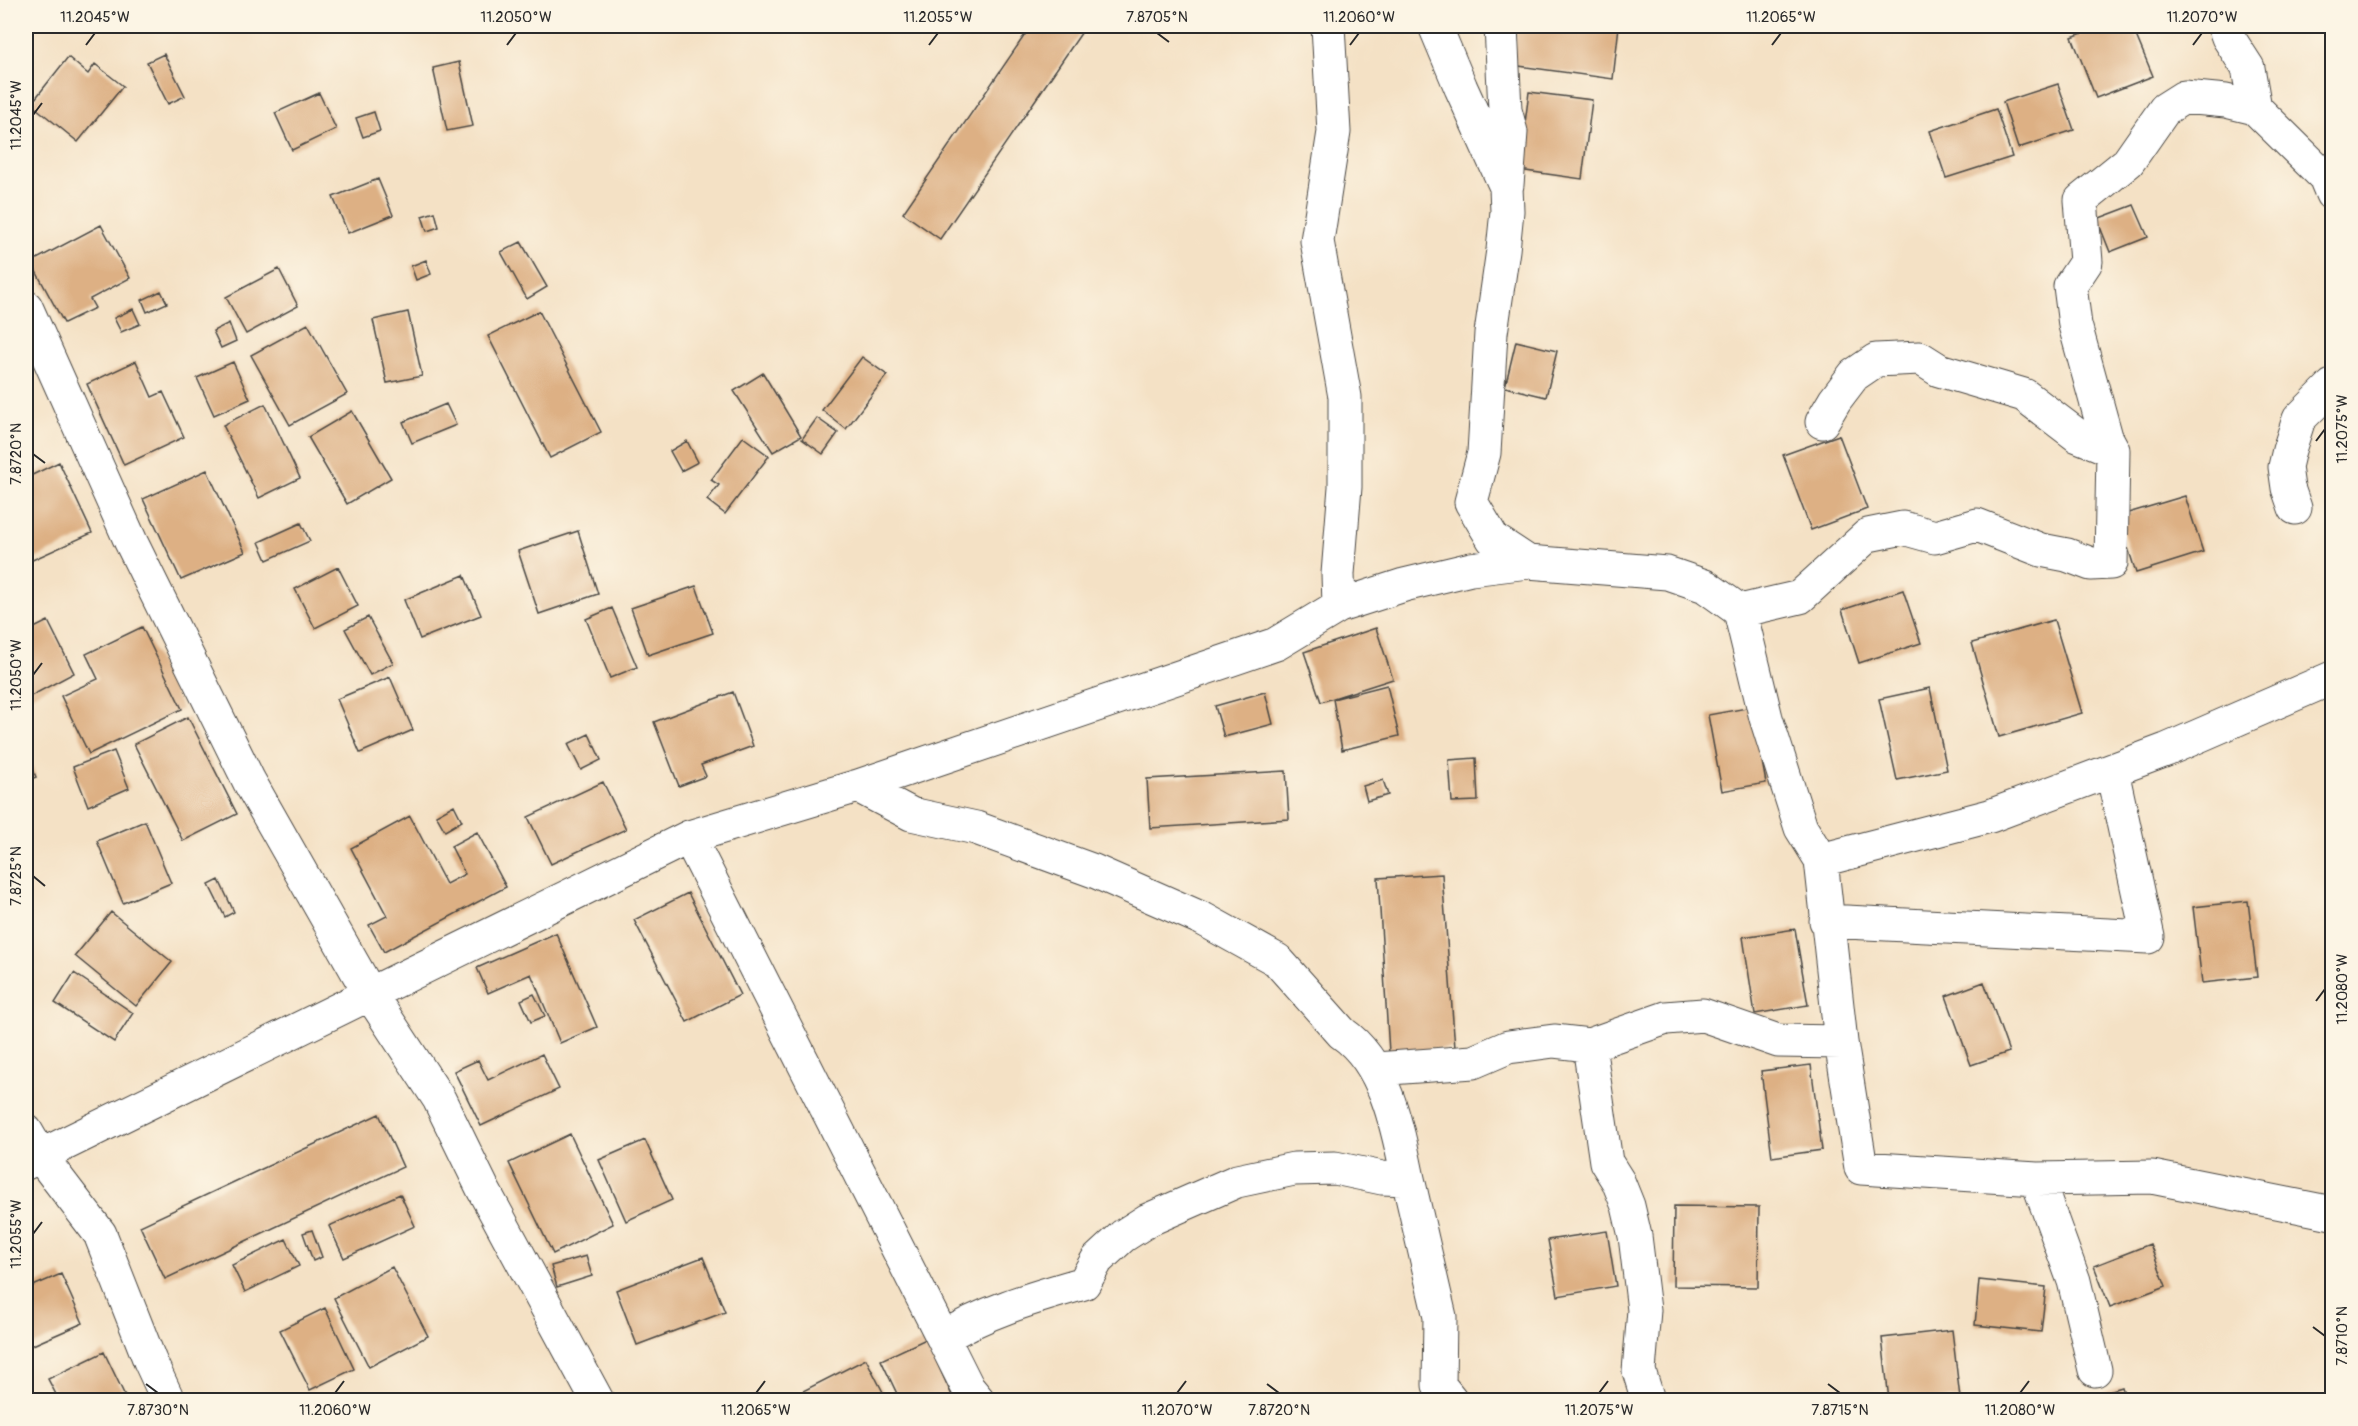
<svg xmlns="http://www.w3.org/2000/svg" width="2358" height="1426" viewBox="0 0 2358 1426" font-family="Pangolin,sans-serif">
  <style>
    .building { fill: #ddb084 }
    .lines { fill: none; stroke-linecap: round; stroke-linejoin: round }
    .minor-casing { stroke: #494642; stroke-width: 35 }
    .minor { stroke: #fff; stroke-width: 33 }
    .ticks { fill: none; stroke: #2b2b2b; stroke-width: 2 }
    .neatline { fill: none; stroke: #2b2b2b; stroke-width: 2 }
    .ticks-label { font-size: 15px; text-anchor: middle; fill: #2b2b2b }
  </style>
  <rect width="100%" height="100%" fill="#fcf5e5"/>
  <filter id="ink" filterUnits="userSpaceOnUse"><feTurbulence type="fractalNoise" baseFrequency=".0167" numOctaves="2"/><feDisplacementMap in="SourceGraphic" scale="12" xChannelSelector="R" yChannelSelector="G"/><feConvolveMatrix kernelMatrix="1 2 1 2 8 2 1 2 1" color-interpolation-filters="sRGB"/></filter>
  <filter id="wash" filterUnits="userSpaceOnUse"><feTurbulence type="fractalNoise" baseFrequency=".008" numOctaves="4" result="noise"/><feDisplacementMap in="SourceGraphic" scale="24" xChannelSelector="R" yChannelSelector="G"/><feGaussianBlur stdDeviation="1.35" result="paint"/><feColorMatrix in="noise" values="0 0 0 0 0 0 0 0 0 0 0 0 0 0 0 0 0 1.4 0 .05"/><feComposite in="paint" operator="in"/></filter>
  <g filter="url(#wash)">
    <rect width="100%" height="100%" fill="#f4e1c5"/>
    <g id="blocks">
      <path class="building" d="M1031 26H1086L940 239 903 213Z
        M1517 26H1619L1613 79 1512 65Z
        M2101 26H2132L2153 76 2096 98 2072 37Z
        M164 54 185 96 168 104 147 62Z
        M68 57 88 74 95 64 123 86 78 142 31 104Z
        M459 62 473 126 447 131 433 68Z
        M2058 84 2074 130 2018 148 2003 102Z
        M1529 92 1592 100 1582 179 1519 170Z
        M319 93 336 129 292 150 275 113Z
        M1996 109 2012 157 1946 178 1930 131Z
        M374 112 380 131 363 137 356 118Z
        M378 179 393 215 348 233 333 197Z
        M2134 205 2148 237 2110 252 2097 219Z
        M435 212 439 227 427 231 422 216Z
        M101 225 130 278 90 299 95 308 64 323 31 262Z
        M521 242 547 287 527 299 501 252Z
        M426 260 431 274 416 280 411 266Z
        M279 269 298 306 246 334 226 297Z
        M161 291 167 303 147 312 142 300Z
        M133 309 140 324 121 332 114 318Z
        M539 311 601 432 550 458 488 336Z
        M408 312 422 376 387 383 373 320Z
        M229 323 236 341 221 348 213 331Z
        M308 324 347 394 290 425 251 355Z
        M1516 341 1557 351 1546 397 1505 387Z
        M862 357 887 375 846 429 822 410Z
        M136 361 152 397 163 392 184 437 124 465 87 384Z
        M233 362 250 399 214 415 197 378Z
        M763 373 801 436 773 452 734 391Z
        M265 404 300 478 259 498 223 425Z
        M446 404 456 425 412 443 403 422Z
        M352 411 391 478 347 504 308 437Z
        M817 418 838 433 823 454 802 439Z
        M1839 435 1867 509 1811 530 1783 455Z
        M743 437 769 456 725 514 707 500 719 485 711 480Z
        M687 441 698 462 681 471 670 451Z
        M59 462 92 533 28 562 26 558V478Z
        M207 470 245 552 181 580 143 499Z
        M2185 496 2203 552 2136 573 2118 516Z
        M301 523 310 541 267 560 259 542Z
        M578 531 598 594 539 614 518 551Z
        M338 567 358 606 315 628 295 589Z
        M464 575 481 615 420 639 404 600Z
        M696 586 713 633 648 655 631 608Z
        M1903 590 1921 643 1859 663 1842 610Z
        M612 608 637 667 610 678 586 619Z
        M368 617 393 663 370 675 345 629Z
        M2054 620 2082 713 1999 737 1972 643Z
        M48 621 74 673 31 696 26 685V632Z
        M142 627 182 709 89 754 61 696 98 679 86 654Z
        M1376 628 1393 679 1321 702 1304 652Z
        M390 677 413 730 360 753 337 699Z
        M1387 685 1399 736 1342 750 1333 699Z
        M1930 688 1947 770 1897 780 1879 699Z
        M733 692 753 746 701 765 706 776 679 786 654 722Z
        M1265 692 1273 724 1224 737 1215 706Z
        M1752 707 1766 783 1722 791 1708 715Z
        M188 717 237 814 183 841 134 744Z
        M589 734 601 760 581 770 568 744Z
        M114 751 129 788 88 806 73 767Z
        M26 752 36 777 26 781Z
        M1476 758 1478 801 1452 802 1449 760Z
        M1286 771 1289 819 1150 828 1147 779Z
        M1383 780 1388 795 1367 801 1363 786Z
        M603 782 626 829 551 864 528 817Z
        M454 805 462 821 445 831 436 815Z
        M410 816 446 884 465 874 451 846 477 832 506 887 384 952 369 925 387 916 351 848Z
        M145 821 171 883 123 903 97 841Z
        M1442 874 1455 1048 1389 1052 1378 878Z
        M219 880 234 912 225 917 209 885Z
        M688 893 740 995 687 1022 634 920Z
        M2248 901 2257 977 2202 983 2193 907Z
        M111 912 172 962 136 1006 75 956Z
        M1795 929 1808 1005 1755 1014 1743 937Z
        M556 933 597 1027 560 1043 531 974 488 993 477 968Z
        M74 973 133 1013 114 1042 55 1003Z
        M1984 982 2009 1052 1971 1065 1946 996Z
        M534 994 545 1016 531 1022 521 1000Z
        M542 1054 559 1089 481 1126 454 1071 478 1060 488 1080Z
        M1811 1065 1822 1150 1772 1157 1761 1071Z
        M379 1114 403 1167 165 1279 140 1226Z
        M570 1134 613 1224 553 1254 509 1163Z
        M645 1140 672 1200 626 1221 599 1160Z
        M400 1194 415 1226 344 1258 329 1226Z
        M1674 1206 1759 1207 1758 1287 1673 1286Z
        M312 1230 322 1257 313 1261 303 1233Z
        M1607 1231 1616 1286 1558 1296 1548 1240Z
        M286 1239 299 1266 245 1292 232 1265Z
        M2150 1244 2166 1286 2110 1307 2094 1266Z
        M586 1256 592 1276 557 1287 551 1266Z
        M703 1257 725 1312 637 1345 616 1290Z
        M392 1267 428 1336 369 1367 334 1298Z
        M61 1274 83 1323 26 1348V1289Z
        M1979 1280 2046 1287 2041 1332 1975 1325Z
        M325 1308 354 1369 310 1390 280 1330Z
        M1952 1330 1960 1398 1934 1400H1889L1882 1338Z
        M926 1339 954 1400H900L881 1360Z
        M104 1352 127 1400H59L48 1379Z
        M866 1359 887 1400H808L803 1391Z
        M2122 1387 2126 1400H2079Z
        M792 1393 796 1400H776Z"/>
    </g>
  </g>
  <g filter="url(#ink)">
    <use href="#blocks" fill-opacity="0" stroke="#494642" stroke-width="1.5"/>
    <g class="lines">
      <g class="minor-casing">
        <path id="minor" d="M1328 26 1334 132 1317 241 1345 397V487L1338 574 1339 606
          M1435 26 1461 88 1506 187 1507 211 1503 250 1491 333 1484 453 1471 502 1493 539 1528 562
          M1501 26 1505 110 1511 132 1507 185
          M2224 26 2228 37 2248 68 2255 108 2325 177 2332 194
          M26 307 131 542 249 781 370 994 439 1099 484 1191 597 1400
          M1822 422 1835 400 1854 375 1876 360 1920 358 1939 370 2024 395 2078 436 2113 450
          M2295 508 2288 488 2285 467 2289 450 2299 419 2332 386
          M1740 611 1800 597 1868 535 1903 528 1935 537 1977 525 2041 550 2067 555 2091 564 2111 563 2113 450 2106 437 2075 325 2070 286 2086 262 2081 200 2128 162 2165 109 2184 97 2226 101 2255 108
          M689 837 943 1338C985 1311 1036 1297 1084 1283L1097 1260 1123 1236 1148 1220 1237 1181 1294 1169 1335 1168 1382 1178 1408 1179C1398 1130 1386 1063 1342 1033L1277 960 1203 919 1094 871 976 828 911 814 858 786
          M1821 860 1990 816 2166 750 2332 678
          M1826 921 2148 937 2112 771
          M1589 1045 1666 1018 1703 1015 1778 1041 1841 1042
          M1376 1069 1473 1062 1508 1047 1554 1041 1589 1045 1606 1162 1618 1181 1628 1206 1635 1236 1644 1310 1639 1371 1648 1400
          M26 1131 41 1157 100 1234 150 1361 168 1400
          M26 1163 689 837 858 786 1276 644 1339 606 1404 585 1471 569 1528 562 1667 573 1705 586 1740 611 1766 718 1801 828 1821 860 1841 1042 1861 1168 2037 1179 2152 1177 2332 1213
          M1408 1179 1440 1317 1439 1385 1451 1400
          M2037 1179 2074 1281 2095 1370
          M943 1338 968 1388 978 1400"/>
      </g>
      <use href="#minor" class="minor"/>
    </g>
  </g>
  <path class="ticks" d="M1157 33 1169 42M86 45 95 33M507 45 516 33M929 45 938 33M1350 45 1359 33M1772 45 1781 33M2193 45 2202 33M33 115 42 103M2316 441 2325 429M33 454 45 463M33 675 42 663M33 876 45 886M2316 1001 2325 989M33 1234 42 1222M2313 1327 2325 1336M146 1384 158 1393M1267 1384 1279 1393M1828 1384 1840 1393M335 1393 344 1381M756 1393 765 1381M1177 1393 1186 1381M1599 1393 1608 1381M2020 1393 2029 1381"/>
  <rect width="2358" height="1426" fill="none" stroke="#fcf5e5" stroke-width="66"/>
  <rect x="33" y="33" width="2292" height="1360" class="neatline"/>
  <g class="ticks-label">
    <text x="95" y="22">11.2045°W</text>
    <text x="516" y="22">11.2050°W</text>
    <text x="938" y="22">11.2055°W</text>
    <text x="1157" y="22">7.8705°N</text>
    <text x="1359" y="22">11.2060°W</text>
    <text x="1781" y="22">11.2065°W</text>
    <text x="2202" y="22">11.2070°W</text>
    <text transform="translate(16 115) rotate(-90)" y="5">11.2045°W</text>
    <text transform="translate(2342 429) rotate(-90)" y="5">11.2075°W</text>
    <text transform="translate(16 454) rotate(-90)" y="5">7.8720°N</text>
    <text transform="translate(16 675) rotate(-90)" y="5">11.2050°W</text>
    <text transform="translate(16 876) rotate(-90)" y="5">7.8725°N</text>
    <text transform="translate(2342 989) rotate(-90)" y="5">11.2080°W</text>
    <text transform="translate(16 1234) rotate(-90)" y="5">11.2055°W</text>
    <text transform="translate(2342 1336) rotate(-90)" y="5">7.8710°N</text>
    <text x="158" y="1415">7.8730°N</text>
    <text x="335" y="1415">11.2060°W</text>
    <text x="756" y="1415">11.2065°W</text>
    <text x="1177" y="1415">11.2070°W</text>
    <text x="1279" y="1415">7.8720°N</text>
    <text x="1599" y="1415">11.2075°W</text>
    <text x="1840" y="1415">7.8715°N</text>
    <text x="2020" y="1415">11.2080°W</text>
  </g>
</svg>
